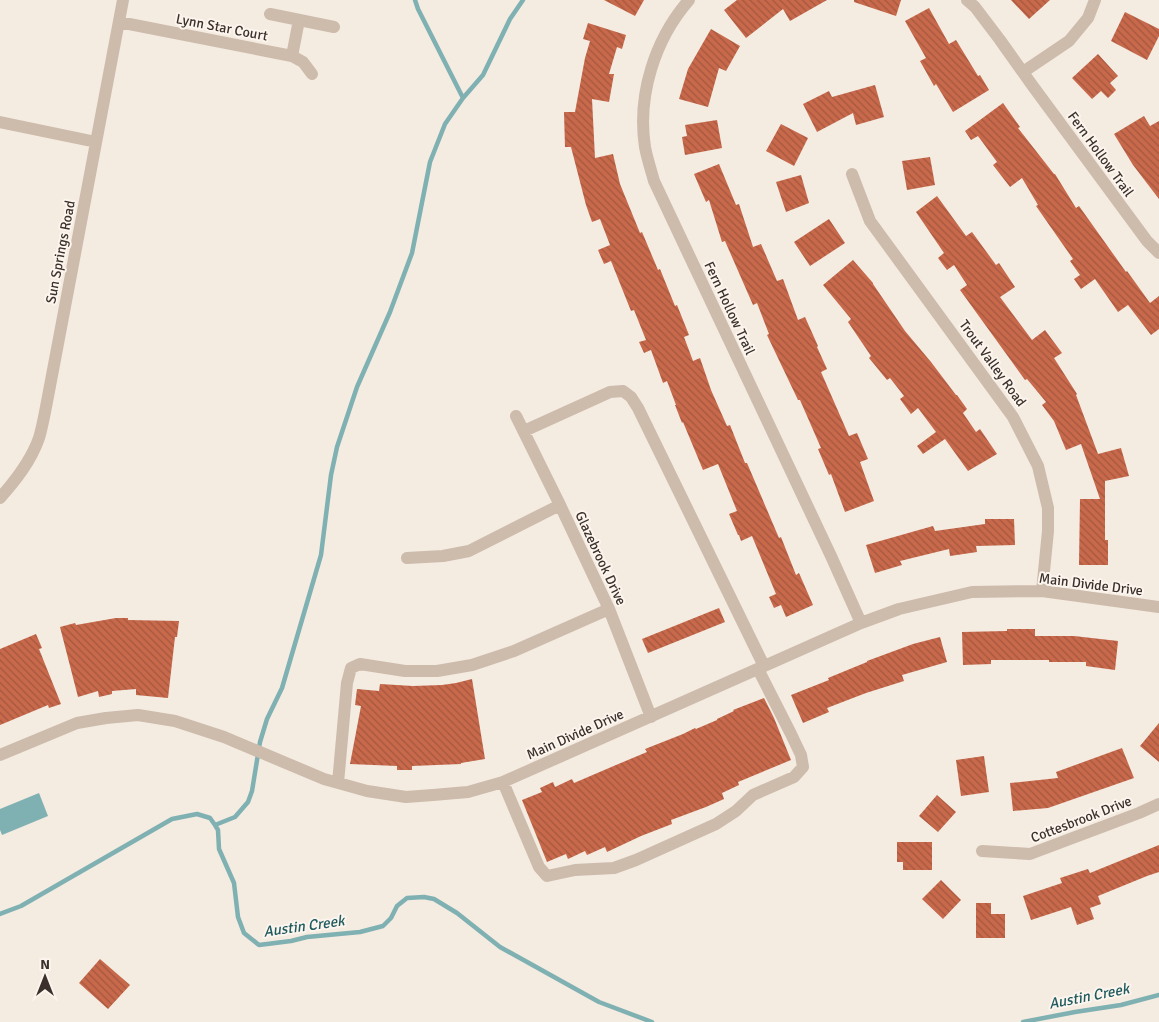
<svg xmlns="http://www.w3.org/2000/svg" width="1159" height="1022" viewBox="0 0 1159 1022" font-family="Signika,sans-serif">
  <style>
    .water { fill: #7fb0b2 }
    .lines { fill: none; stroke-linecap: round; stroke-linejoin: round }
    .stream { stroke: #7fb0b2; stroke-width: 4.5 }
    .building { fill: url(#building-back-hatch) }
    .minor { stroke: #cdbbac; stroke-width: 12 }
    .labels { text-anchor: middle; stroke-width: 4; stroke-linejoin: round; paint-order: stroke }
    .street-label { font-size: 14px; fill: #3b302b; stroke: #fbf5ee }
    .water-label { font-size: 15px; font-style: italic; fill: #1f5a5e; stroke: #fbf5ee }
  </style>
  <defs>
    <pattern id="building-back-hatch" width="6" height="6" patternUnits="userSpaceOnUse" patternTransform="scale(1.25)"><rect width="6" height="6" fill="#c8694b"/><path d="M-1 5l2 2M0 0l6 6M5-1l2 2" fill="none" stroke="#a4573f"/></pattern>
  </defs>
  <rect width="100%" height="100%" fill="#f4ebe1"/>
  <path class="water" d="M39 793 48 816 2 835 0 830V809Z"/>
  <g class="lines">
    <path class="stream" d="M415 0 418 9 463 98
      M215 825 235 817 248 802 252 791 260 742 267 719 282 688 321 555 331 475 337 447 357 387 390 312 412 253 430 162 445 124 463 98 483 75 510 19 523 0
      M0 914 21 906 172 819 197 814 210 818 215 825 218 830 219 849 234 883 238 917 244 933 259 945 291 941 307 937 360 932 383 926 391 918 397 906 407 898 424 897 434 899 457 913 500 947 599 1002 652 1022
      M1023 1022 1075 1012 1121 1005 1159 995"/>
  </g>
  <path class="building" d="M604 0H644L635 16Z
    M737 0H827L790 21 783 9 746 38 724 10Z
    M854 0H901L896 16 854 2Z
    M1011 0H1050L1029 19Z
    M929 8 949 44 956 40 978 76 980 75 989 90 953 112 936 84 934 86 920 61 926 58 905 21Z
    M1125 12 1159 29V36L1147 60 1111 41Z
    M588 23 626 35 622 49 617 47 609 74H614L609 102 592 99 595 158 613 154 620 184 640 233 642 232 658 270 660 269 675 306 677 305 689 335 684 337 693 361 700 358 711 390 727 426 730 425 745 463H747L779 538 781 537 796 575 799 573 813 605 786 617 781 605 774 608 769 597 776 594 752 536 741 541 739 535H738L729 514 737 511 718 464 703 470 683 422 682 423 675 405H676L667 381 663 383 651 350 644 353 639 342 646 340 634 310 631 311 611 261 604 264 598 250 610 245 600 219 592 222 586 205 571 147H565L564 112H575L585 58 590 41 583 39Z
    M711 29 740 46 726 71 719 68 708 107 679 99 688 69Z
    M1098 54 1118 76 1110 83 1116 90 1108 98 1101 91 1092 99 1072 78Z
    M875 85 884 117 856 125 853 113 817 132 803 104 829 91 832 97Z
    M1003 103 1020 127 1018 128 1054 174H1055L1076 208 1079 206 1126 272 1127 271 1150 303 1159 296V329L1151 335 1128 305 1118 312 1095 279 1081 289 1074 279 1080 275 1070 261 1073 259 1036 206 1038 205 1022 178 1010 187 993 165 997 162 978 136 971 140 965 131Z
    M1144 116 1150 126 1159 121V199L1133 165 1114 134Z
    M717 120 722 148 685 155 682 137 687 136 685 125Z
    M781 124 808 138 794 166 766 151Z
    M930 157 935 185 907 190 902 161Z
    M719 164 736 205 739 204 753 247 761 244 777 281 783 279 798 320 805 317 818 346 817 347 827 369 821 372 849 436 857 433 868 459 860 462 874 501 845 512 831 474 829 475 818 449 821 448 800 400H798L767 335 769 334 757 303 753 305 725 241 722 242 709 200 706 202 694 174Z
    M801 175 809 203 786 212 776 182Z
    M937 196 966 236 972 232 996 265 999 263 1015 287 1000 297 1032 340 1045 330 1062 353 1054 358 1077 394 1076 395 1098 454 1121 448 1129 476 1105 481V540H1108V565H1079L1080 499H1100L1081 444 1066 450 1054 421 1042 405 1046 402 1027 379 1025 380 960 290 967 285 954 265 947 270 938 258 944 253 916 212Z
    M829 219 845 243 810 266 794 242Z
    M853 260 873 283V284L905 331 931 362 956 395H957L967 409 963 413 976 432 980 429 997 454 968 471 945 439 923 454 917 446 936 432 918 408 911 414 900 399 904 396 890 378 887 380 869 358 871 356 848 322 851 319 823 285Z
    M985 519H1014L1015 545 976 546 977 552 950 556 949 549 900 561 902 565 875 573 866 545 933 526 935 531 985 524Z
    M719 608 725 622 648 653 642 639Z
    M116 618H128V620L179 621 177 637H175L168 698 136 695V689L112 691V694L99 697 98 691 78 697 60 627 75 623 76 625Z
    M1007 629H1035V636H1074L1118 641 1115 670 1086 666V662H1049V660H991V664L963 665 962 632 1007 631Z
    M36 634 42 648 39 649 61 704 49 708 48 705 0 725V649Z
    M940 637 947 662 902 675 904 681 866 693 827 708 829 712 803 723 791 695 829 680 828 678 867 662V661L913 644Z
    M472 679 485 759 461 763V764L412 766V770H397V766L350 764 361 706 355 705 357 689 379 691 380 684 413 686 442 685 456 683Z
    M764 698 774 718 791 760 738 782 739 785 722 793 724 799 706 807 671 820 672 824 641 836 607 852 605 847 587 855 585 851 568 859 566 854 547 862 522 800 542 792 540 788 553 782 555 787 572 779 574 783 616 765 647 752 645 749 683 734 695 728 696 729 717 720V719L734 711 733 710Z
    M1159 723V762L1140 746Z
    M1122 748 1134 778 1048 808 1013 811 1010 783 1058 778 1056 772Z
    M984 756 989 792 961 796 956 760Z
    M937 795 956 812 938 832 919 816Z
    M897 842H932V870H903V862H897Z
    M1159 845V872L1147 876 1098 896 1101 904 1090 908 1094 919 1077 925 1071 907 1031 920 1023 896 1062 883 1060 878 1088 869 1090 873Z
    M941 880 961 900 943 919 922 899Z
    M976 903H991V914H1005V938H976Z
    M100 959 130 985 108 1009 79 983Z"/>
  <g class="lines">
    <path class="minor" d="M689 0C655 39 637 95 645 147 647 158 651 170 654 181L831 556 861 623
      M967 0 975 7 1000 40 1032 85 1147 241 1159 253
      M270 14 334 27
      M119 22 292 56 303 62 312 74
      M292 56 299 20
      M1023 72 1069 41 1088 18 1095 0
      M0 122 96 142
      M852 174 870 221 1013 417 1038 466 1048 508V531L1042 591
      M516 416 560 505 609 609 651 717
      M524 431 610 392 623 391 631 397 638 408 764 666
      M0 498C16 480 31 461 39 438 42 428 44 417 46 407L123 0
      M407 558 443 556 469 551 560 505
      M0 755 77 723 106 718 138 715 175 721 224 737 324 779 367 791 406 797 433 795 468 792 503 782 861 623 899 609 972 592 1042 591 1159 607
      M503 782 539 867 547 876 575 870 614 868 636 860 716 824 736 811 753 795 794 777 803 767 801 755 791 734 758 669
      M338 783 347 683 351 668 360 664 405 671H437L472 665 514 651 609 609
      M982 851 1030 854 1139 813 1159 804"/>
  </g>
  <g class="labels">
    <g class="street-label">
      <text transform="translate(222 27) rotate(11)" y="5">Lynn Star Court</text>
      <text transform="translate(1101 154) rotate(54)" y="5">Fern Hollow Trail</text>
      <text transform="translate(60 252) rotate(-79)" y="5">Sun Springs Road</text>
      <text transform="translate(730 308) rotate(65)" y="5">Fern Hollow Trail</text>
      <text transform="translate(993 363) rotate(54)" y="5">Trout Valley Road</text>
      <text transform="translate(601 558) rotate(65)" y="5">Glazebrook Drive</text>
      <text transform="translate(1091 584) rotate(7)" y="5">Main Divide Drive</text>
      <text transform="translate(575 734) rotate(-24)" y="5">Main Divide Drive</text>
      <text transform="translate(1081 819) rotate(-21)" y="5">Cottesbrook Drive</text>
    </g>
    <g class="water-label">
      <text transform="translate(304 926) rotate(-8)" y="5">Austin Creek</text>
      <text transform="translate(1089 996) rotate(-11)" y="5">Austin Creek</text>
    </g>
  </g>
  <g transform="translate(45 977)" stroke="#fbf5ee" stroke-width="4" paint-order="stroke">
  <path d="M0-4L9 19L0 12L-9 19Z" fill="#3b302b"/>
  <text y="-8" font-size="14" font-weight="bold" text-anchor="middle" fill="#3b302b">N</text>
  </g>
</svg>
